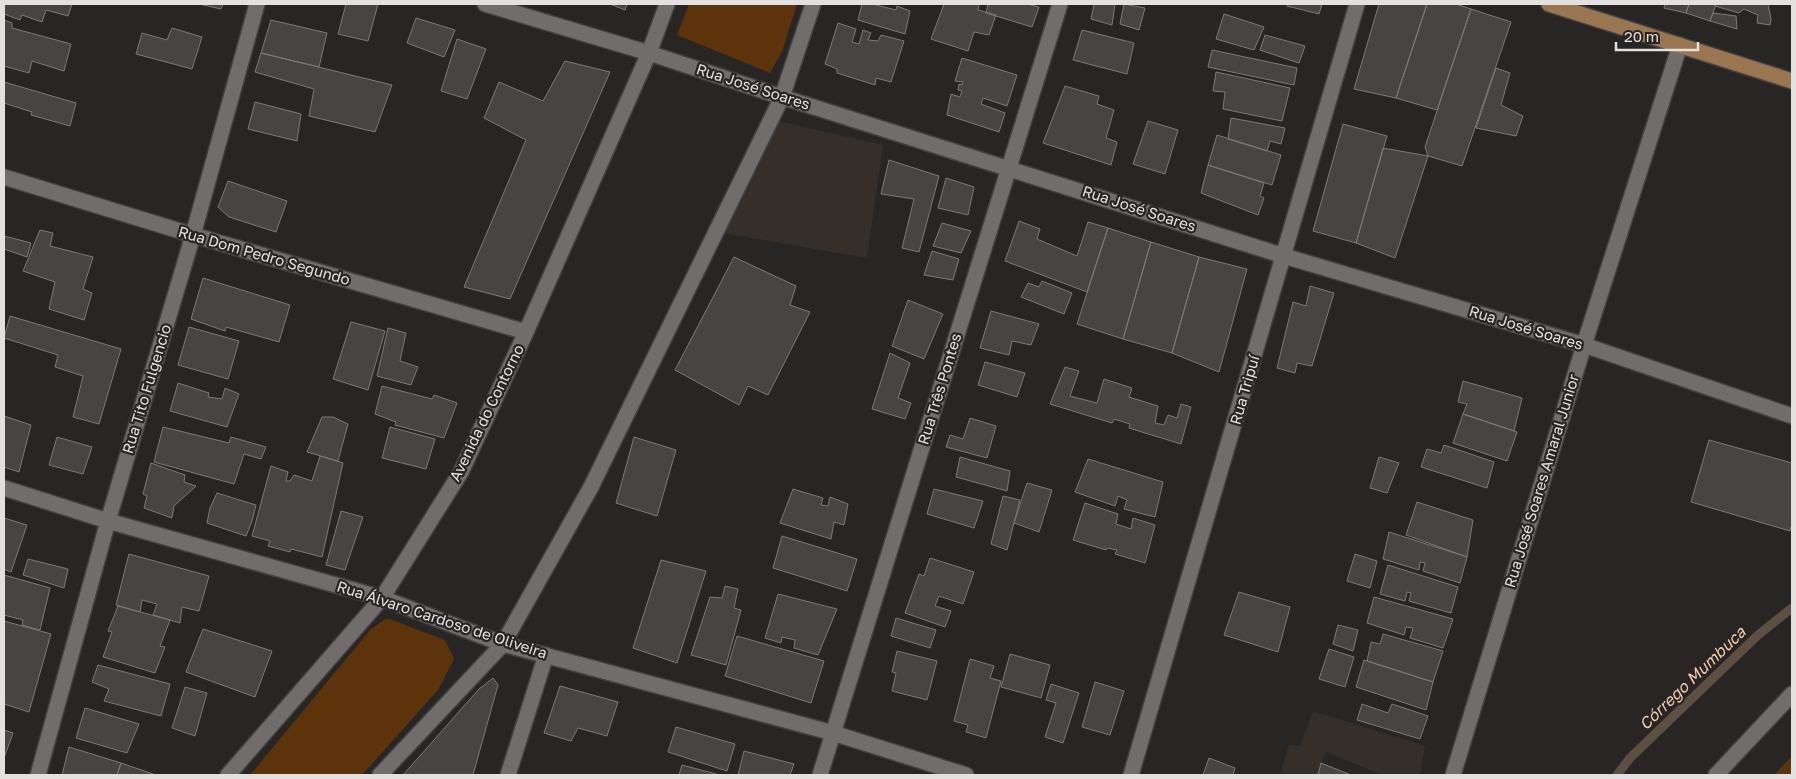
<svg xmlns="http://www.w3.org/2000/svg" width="1796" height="779" viewBox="0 0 1796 779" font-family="'Golos Text',sans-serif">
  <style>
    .built { fill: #362e28 }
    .green { fill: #5d330b }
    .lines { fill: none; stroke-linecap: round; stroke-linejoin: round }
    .stream { stroke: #5e4f43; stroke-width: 9 }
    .building { fill: #474442; stroke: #7c7977 }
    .street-casing { stroke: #43413f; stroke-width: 18 }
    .secondary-casing { stroke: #43413f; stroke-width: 18 }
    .street { stroke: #716d6b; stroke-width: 15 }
    .secondary { stroke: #99764f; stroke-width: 15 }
    .labels { text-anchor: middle; stroke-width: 4.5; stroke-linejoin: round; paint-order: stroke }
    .street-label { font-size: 15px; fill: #e2e1df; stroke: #282624 }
    .water-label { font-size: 16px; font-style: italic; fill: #f8ccab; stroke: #282624 }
  </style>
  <rect width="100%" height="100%" fill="#282624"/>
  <path class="built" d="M774 120 883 145 867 258 723 233Z
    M1313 711 1425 746 1420 775H1383L1325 752 1318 775H1280L1289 745 1300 746Z"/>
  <path class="green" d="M689 4H797L782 52 770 73 677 35Z
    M387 618 445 640 454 659 438 690 362 775H250L371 629Z
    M1792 756V775H1774Z"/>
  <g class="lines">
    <path class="stream" d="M1617 775 1630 758 1758 635 1792 608"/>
  </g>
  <path class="building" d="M4 4H72L68 16 46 10 42 22 22 15 20 20 4 14Z
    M199 4H223L221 9Z
    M346 4H378L368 41 338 34Z
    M610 4H627L625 10Z
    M862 4H872L896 10 897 6 910 11 905 34 858 20Z
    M944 4H979L978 10 996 15 989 35 974 32 968 51 931 39Z
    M988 4H1027L1039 7 1032 27 986 13Z
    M1094 4H1115L1112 25 1091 19Z
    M1124 4 1145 8 1139 30 1120 24Z
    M1287 4H1322L1319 14 1287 6Z
    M1379 4H1427L1396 98 1354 89Z
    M1427 4H1456L1471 9 1437 110 1396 98Z
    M1665 4H1689L1686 13 1664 8Z
    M1689 4H1716L1710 21 1686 13Z
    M1716 4H1768L1771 19 1770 25 1757 23 1758 15 1744 9 1739 13 1715 6Z
    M1471 9 1511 22 1462 166 1428 156 1425 147Z
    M1713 13 1736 16 1737 29 1710 21Z
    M1224 14 1264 27 1254 50 1216 39Z
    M416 18 455 30 444 57 407 43Z
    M4 20 12 23V28L71 44 64 71 32 61 29 73 4 66Z
    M271 20 327 33 319 67 261 53Z
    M838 23 856 29 852 42 859 44 863 30 871 33 868 40 878 41 881 35 904 41 891 82 876 78 875 85 837 73V69L825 64Z
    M172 28 202 37 192 69 136 54 142 33 167 40Z
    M1082 30 1134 43 1127 74 1073 60Z
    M1265 35 1305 46 1299 63 1260 50Z
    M457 39 486 49 467 99 441 91Z
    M1212 50 1297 68 1294 85 1208 67Z
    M261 53 392 85 375 132 309 116 314 89 255 72Z
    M962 58 1017 75 1007 106 983 98 981 104 1005 113 999 132 947 115 951 94 960 97 962 91 958 90 959 84 962 85 963 82 955 81Z
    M565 61 610 72 510 299 464 287 526 140 484 118 499 82 543 101Z
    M1496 68 1510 73 1501 105 1523 116 1516 136 1476 128Z
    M1216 72 1290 88 1282 121 1223 109 1225 92 1213 91Z
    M4 82 76 103 70 126 31 115 32 112 4 103Z
    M1065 86 1099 96 1097 104 1114 110 1106 138 1117 142 1111 165 1043 143Z
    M255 102 301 114 297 141 248 129Z
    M1231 118 1285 128 1281 144 1270 141 1267 151 1228 139Z
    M1148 121 1178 130 1165 174 1133 164Z
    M1343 124 1387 136 1356 243 1313 231Z
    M1217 135 1281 155 1272 185 1208 165Z
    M1383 148 1428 156 1395 258 1356 243Z
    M889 160 939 176 919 252 902 248 914 199 881 194Z
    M1208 165 1264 183 1260 196 1264 198 1258 215 1201 193Z
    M946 178 974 187 968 215 938 208Z
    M228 181 287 201 276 232 229 217 218 207Z
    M1019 221 1040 229 1037 239 1077 256 1088 222 1108 228 1087 292 1005 261Z
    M942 223 971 231 961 253 933 246Z
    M1108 228 1151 242 1123 339 1077 324Z
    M40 230 53 233 50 246 93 257 83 289 92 293 84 320 49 309 55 282 23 271Z
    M4 236 31 243 27 257 4 249V252Z
    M1151 242 1199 257 1172 353 1123 339Z
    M932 251 959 259 953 280 924 275Z
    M734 257 796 286 790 305 810 312 768 395 748 386 739 405 675 370Z
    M1199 257 1247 269 1219 372 1172 353Z
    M203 278 290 305 279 342 226 327 225 331 191 319Z
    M1042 281 1072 293 1064 314 1021 297 1028 283 1039 287Z
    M1310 286 1334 293 1312 366 1297 363 1295 373 1277 368 1293 302 1306 306Z
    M908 300 943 314 924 359 892 346Z
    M991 311 1039 324 1031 345 1012 341 1009 355 980 348Z
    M10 316 121 349 99 424 73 417 83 376 55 367 58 355 4 338Z
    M351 322 385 331 368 390 333 379Z
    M189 327 239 341 228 379 178 365Z
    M388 328 406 333 400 361 418 367 411 385 377 376Z
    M890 353 910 363 898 398 911 403 905 419 872 409Z
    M985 362 1025 373 1017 397 978 385Z
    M1065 367 1079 371 1070 396 1097 403 1104 379 1132 388 1129 397 1158 406 1155 423 1164 425 1168 415 1177 418 1181 404 1191 407 1181 444 1129 428 1130 424 1114 419 1112 423 1050 404Z
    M1463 381 1522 398 1514 431 1463 414 1467 404 1458 402Z
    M178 383 209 393 208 397 222 399 225 388 239 394 227 427 170 411Z
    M382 386 432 399 434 395 457 403 444 438 395 425 396 422 375 414Z
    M1463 414 1517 432 1507 461 1453 443Z
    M4 416 31 425 19 472 4 467Z
    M322 417H333L348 424 338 461 307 452Z
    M970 418 996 426 987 458 946 447 950 435 963 439Z
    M163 427 229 443 231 437 266 447 261 459 244 454 234 484 154 462Z
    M390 427 435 439 426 469 382 458Z
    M57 437 92 447 83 474 49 465Z
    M634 437 676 450 657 516 616 503Z
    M1709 440 1792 463V524L1790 531 1691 502Z
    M1444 445 1494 462 1487 488 1421 467 1427 449 1441 453Z
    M320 456 343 463 322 557 291 549 290 552 268 546 270 541 252 536 271 466 288 472 286 481H290L294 475 312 481Z
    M960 457 1010 471 1007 491 956 477Z
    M1379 457 1399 463 1387 493 1370 488Z
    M1088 459 1163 482 1155 517 1124 509 1127 500 1118 496 1115 506 1075 492Z
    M151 463 185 475 184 482 196 486 174 506 172 518 144 508 147 496 143 494Z
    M1027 483 1052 490 1039 532 1014 523Z
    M793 489 823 498 821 505 828 506 830 497 848 504 844 525 834 522 831 539 780 523Z
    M934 489 983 501 974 528 927 514Z
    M217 493 256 505 252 521 246 536 207 523 210 508Z
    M1003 496 1020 500 1007 550 991 544Z
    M1417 502 1473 520 1467 557 1406 535Z
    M1085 503 1118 514 1116 524 1131 529 1133 518 1155 525 1145 563 1115 554 1117 550 1107 548 1106 550 1073 540Z
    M341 511 363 517 345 570 326 565Z
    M4 518 27 525 11 572 4 569Z
    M1389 532 1467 557 1460 583 1423 571 1425 563 1420 562 1419 570 1383 559Z
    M782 536 857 559 847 591 773 568Z
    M129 554 209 576 199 611 182 607 180 623 153 615 157 604 142 600 140 612 116 605Z
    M1355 554 1377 561 1370 588 1347 581Z
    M930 558 974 572 963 604 939 596 935 606 951 611 945 627 905 613 919 574 924 576Z
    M28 559 68 569 64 588 23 575Z
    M661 560 706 571 677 663 633 648Z
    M1388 565 1458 587 1451 613 1409 601 1411 593 1407 592 1405 601 1380 594Z
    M4 575 50 588 40 630 22 625 23 620 4 615Z
    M725 586 738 589 734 608 741 610 726 665 691 655 710 597 722 598Z
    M1239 592 1290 607 1278 652 1224 635Z
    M778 594 837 609 818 655 794 648 795 640 782 637 781 643 765 638Z
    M1374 597 1453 619 1443 648 1410 638 1413 628 1406 627 1404 635 1367 623Z
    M118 606 170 620 160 646 165 647 155 673 103 657 112 632 108 631Z
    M896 618 936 630 930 648 891 636Z
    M4 621 51 634 29 712 4 704Z
    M1338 625 1358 630 1353 651 1333 644Z
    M203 629 272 651 255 697 186 672Z
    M1383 634 1443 651 1433 682 1367 661 1371 642 1380 644Z
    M737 636 824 661 811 703 725 676Z
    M1329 649 1354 657 1345 687 1319 679Z
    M897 651 937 661 927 700 892 691 896 673 892 672Z
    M1010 654 1050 665 1041 698 1001 687Z
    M970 659 994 666 990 678 1001 681 986 738 966 732 968 725 954 721Z
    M1364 660 1433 682 1426 710 1356 687Z
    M98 665 170 684 161 716 104 701 109 689 92 682Z
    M493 678 498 685 473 775H403L479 689Z
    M1095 682 1124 691 1110 735 1082 727Z
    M1051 684 1079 693 1063 743 1045 737 1056 703 1046 700Z
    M560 686 618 702 607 736 578 728 571 741 544 733Z
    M185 687 207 693 195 736 172 728Z
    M1362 704 1388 713 1392 704 1428 716 1420 739 1357 720Z
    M85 708 139 724 127 753 76 738Z
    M676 727 735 744 727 771 668 752Z
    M4 730 13 733 4 758Z
    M69 747 121 763 117 775H62Z
    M744 751 794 764 790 775H738Z
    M1209 758 1235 768 1233 775H1203Z
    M121 763 156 775H117Z
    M1321 763 1351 775H1318Z
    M682 765 720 775H679Z"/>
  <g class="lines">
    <g class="street-casing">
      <path id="street" d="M485 4 649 53 782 97 1284 256 1584 345 1792 416
        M4 177 193 235 526 332
        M4 488 108 521 382 598 503 644 833 733 966 775
        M38 775 108 521 193 235 257 4
        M228 775 382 598 461 472 526 332 649 53 667 4
        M380 775 503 644 591 487 782 97 813 4
        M508 775 546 655
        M820 775 1060 4
        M1131 775 1357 4
        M1453 775 1584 345 1680 45
        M1716 775 1792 694"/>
    </g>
    <g class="secondary-casing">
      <path id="secondary" d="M1549 4 1792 81"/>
    </g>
    <use href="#street" class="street"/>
    <use href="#secondary" class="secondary"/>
  </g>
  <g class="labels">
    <g class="street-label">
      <text transform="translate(753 87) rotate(18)" y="5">Rua José Soares</text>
      <text transform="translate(1139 209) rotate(18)" y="5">Rua José Soares</text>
      <text transform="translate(264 256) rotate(16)" y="5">Rua Dom Pedro Segundo</text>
      <text transform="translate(1526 328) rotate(17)" y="5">Rua José Soares</text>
      <text transform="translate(147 389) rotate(-73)" y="5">Rua Tito Fulgencio</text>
      <text transform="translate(940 389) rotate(-73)" y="5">Rua Três Pontes</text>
      <text transform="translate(1245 390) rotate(-74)" y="5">Rua Tripuí</text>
      <text transform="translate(487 413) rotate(-64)" y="5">Avenida do Contorno</text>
      <text transform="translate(1542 481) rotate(-73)" y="5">Rua José Soares Amaral Junior</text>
      <text transform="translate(442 620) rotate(18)" y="5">Rua Álvaro Cardoso de Oliveira</text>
    </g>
    <g class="water-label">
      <text transform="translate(1692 678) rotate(-44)" y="6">Córrego Mumbuca</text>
    </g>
  </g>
  <rect width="1796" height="779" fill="none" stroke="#e2e1df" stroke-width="10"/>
  <path d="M1616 42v8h82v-8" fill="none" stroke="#e2e1df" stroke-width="2.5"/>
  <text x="1624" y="42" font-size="15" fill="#e2e1df" stroke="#282624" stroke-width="4" paint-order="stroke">20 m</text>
</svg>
